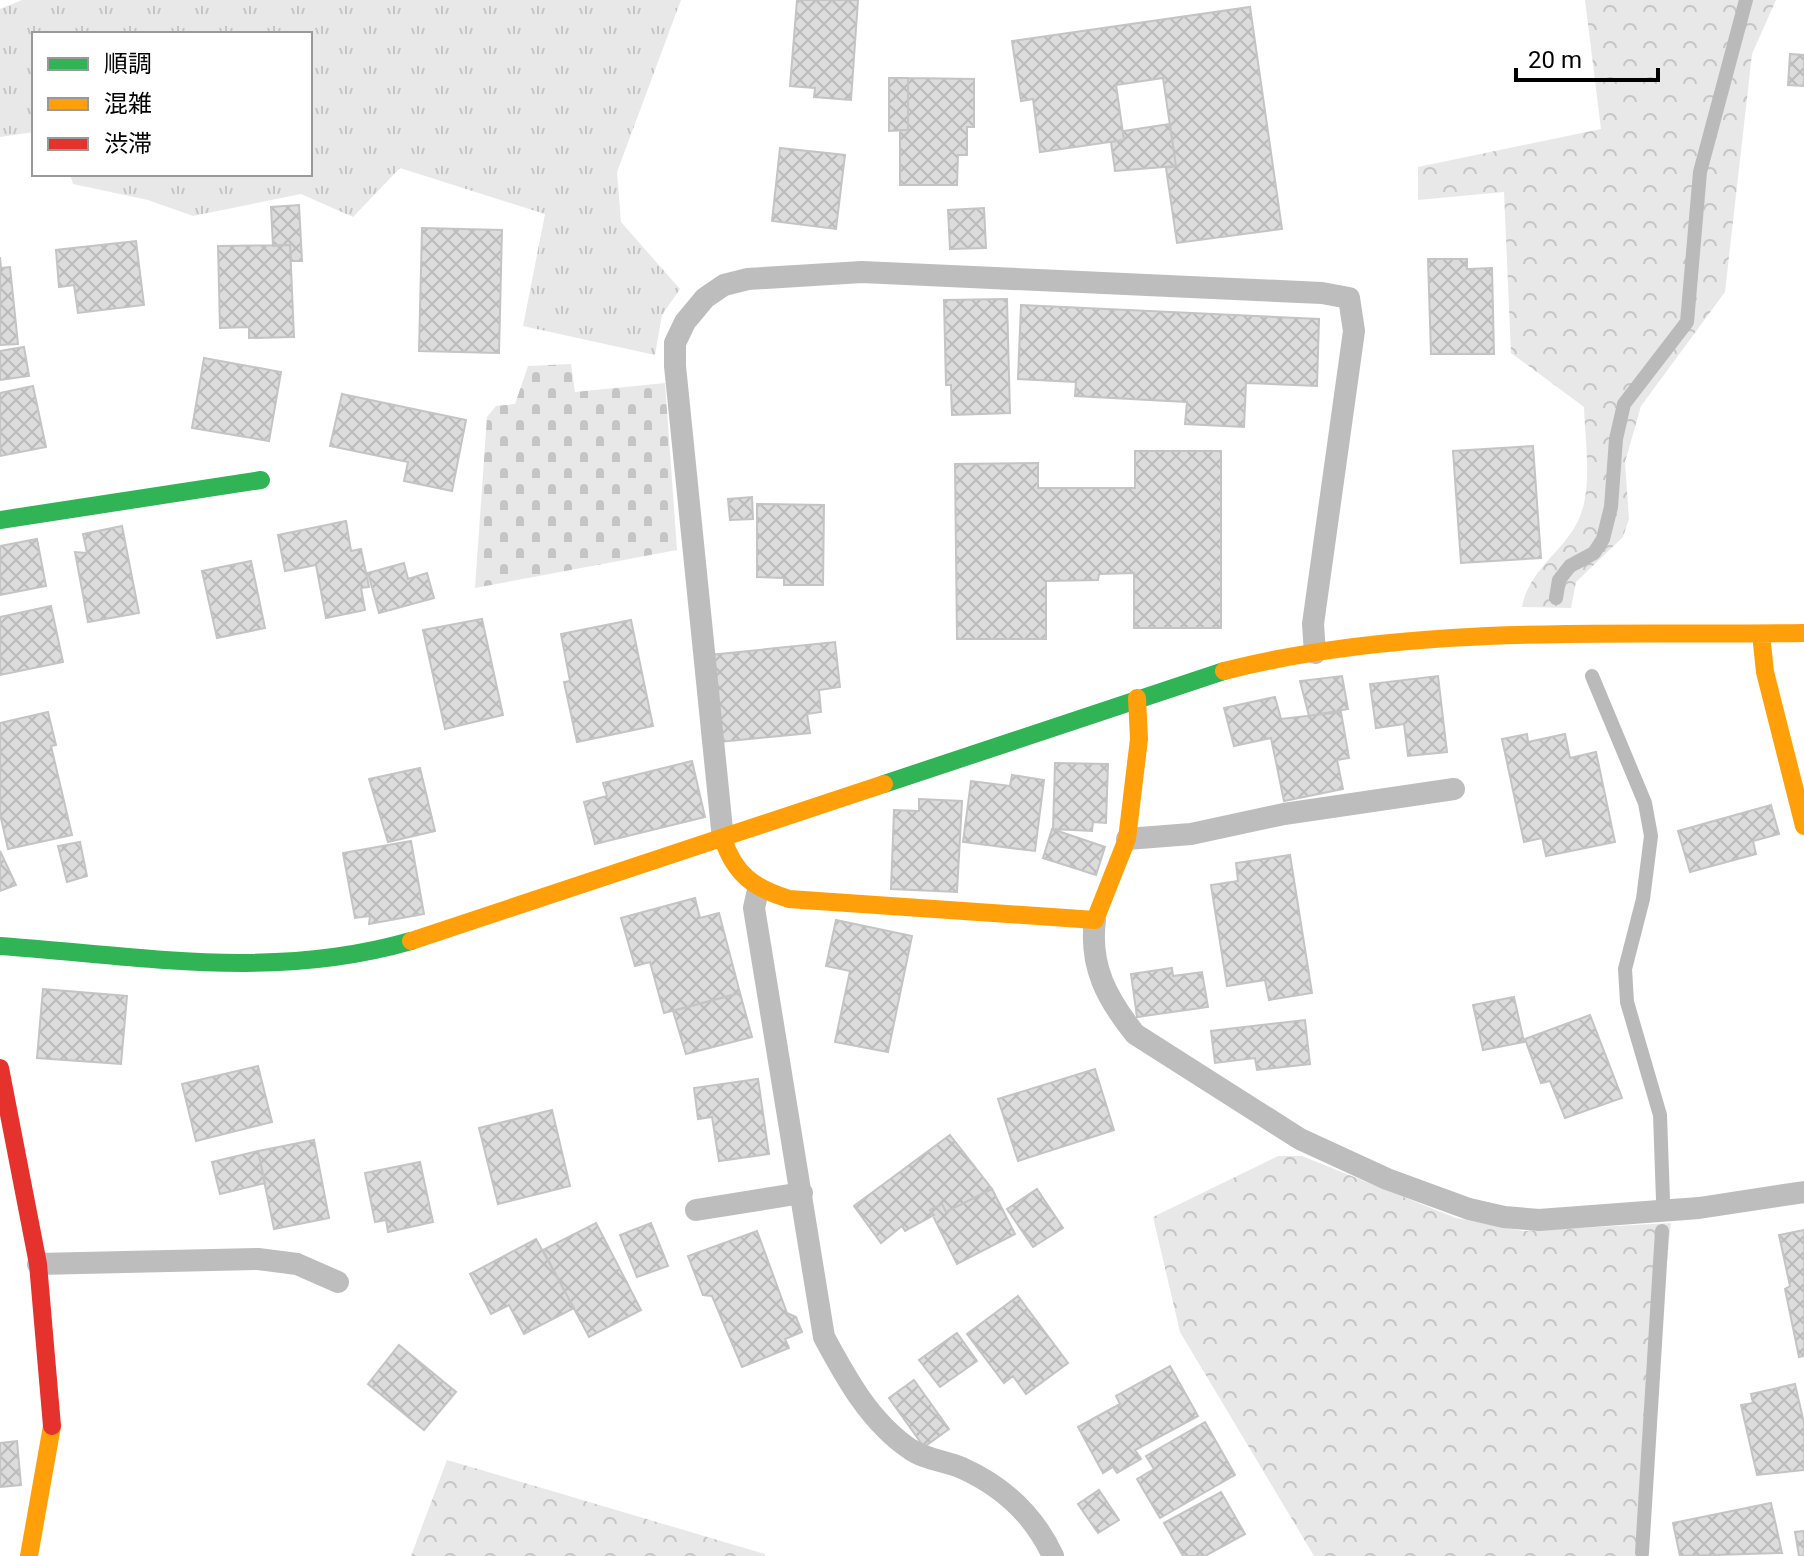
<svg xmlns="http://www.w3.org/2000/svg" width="1804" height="1556" viewBox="0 0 1804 1556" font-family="Roboto,'Noto Sans JP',sans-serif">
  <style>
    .grass { fill: url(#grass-tufts) }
    .forest { fill: url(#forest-crowns) }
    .cemetery { fill: url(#cemetery-stones) }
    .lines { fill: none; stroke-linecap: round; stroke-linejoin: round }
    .stream { stroke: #bababa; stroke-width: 14 }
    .building { fill: url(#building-cross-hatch); stroke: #c4c4c4; stroke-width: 2 }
    .lane { stroke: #bdbdbd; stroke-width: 22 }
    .fast { stroke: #30b455; stroke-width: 18 }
    .slow { stroke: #ff9f0a; stroke-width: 18 }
    .jam { stroke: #e5322d; stroke-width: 18 }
  </style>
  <defs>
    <pattern id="grass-tufts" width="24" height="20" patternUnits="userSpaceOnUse" patternTransform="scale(2)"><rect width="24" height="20" fill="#e8e8e8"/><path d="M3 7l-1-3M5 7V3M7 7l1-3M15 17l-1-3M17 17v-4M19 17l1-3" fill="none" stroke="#c5c5c5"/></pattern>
    <pattern id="forest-crowns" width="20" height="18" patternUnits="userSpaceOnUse" patternTransform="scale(2)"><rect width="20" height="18" fill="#e8e8e8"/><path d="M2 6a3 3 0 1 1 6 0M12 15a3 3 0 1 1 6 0" fill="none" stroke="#c5c5c5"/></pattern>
    <pattern id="cemetery-stones" width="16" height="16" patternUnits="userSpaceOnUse" patternTransform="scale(2)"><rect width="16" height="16" fill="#e8e8e8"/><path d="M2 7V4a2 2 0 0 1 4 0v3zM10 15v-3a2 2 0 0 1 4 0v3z" fill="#c5c5c5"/></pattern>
    <pattern id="building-cross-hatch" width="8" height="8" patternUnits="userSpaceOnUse" patternTransform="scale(2)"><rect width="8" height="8" fill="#dcdcdc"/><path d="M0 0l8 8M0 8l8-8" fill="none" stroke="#bbb"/></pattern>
  </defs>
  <rect width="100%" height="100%" fill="#fff"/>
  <path class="grass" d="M22 0H681L617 172 621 222 680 289 662 315 655 355 523 326 545 214 400 168 353 217 301 194 193 216 148 200 73 184 70 174H310V34H34V132L0 137V9Z"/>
  <path class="forest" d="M1585 0H1776L1752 54 1725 292 1641 406 1625 462 1629 519 1623 537 1576 582 1571 608 1522 607C1529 569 1563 553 1579 519 1593 487 1585 441 1584 407L1511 353 1504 192 1418 200V167L1601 129Z
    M1278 1156H1302L1456 1218 1523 1231 1671 1223 1635 1556H1314L1180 1332 1153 1217Z
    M447 1460 765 1554V1556H411Z"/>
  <path class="cemetery" d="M571 364 575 392 665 383 677 550 475 588 487 417 496 406 515 404 528 366Z"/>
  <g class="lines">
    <path class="stream" d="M1556 598 1559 580 1570 566 1594 553 1603 539 1611 507 1616 439 1624 404 1687 322 1700 172 1746 0
      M1592 676 1645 803 1651 836 1643 899 1625 969 1627 1002 1660 1115 1663 1200
      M1642 1553 1662 1231"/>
  </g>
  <path class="building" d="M797 0H858L851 100 814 97 815 88 790 86Z
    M1250 7 1282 229 1177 243 1166 168 1176 166 1163 78 1116 85 1124 140 1040 152 1033 99 1021 101 1012 41Z
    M1790 54 1804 55V86L1788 85Z
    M889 78H908V130L889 131Z
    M908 78 974 79V127H967V155H958L957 185H900V130H908Z
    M1170 124 1176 166 1115 171 1111 142 1124 140 1123 131Z
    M780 148 845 155 836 229 772 221Z
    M299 205 302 261H291L290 245 273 246 271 207Z
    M984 208 986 248 950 249 948 210Z
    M422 228 502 230 499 353 419 351Z
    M136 241 144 305 78 313 74 285 59 287 56 250Z
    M290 245 294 337 249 338V327L220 328 218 246Z
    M0 257 1 268 10 267 18 344 0 345Z
    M1428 259H1467V269L1492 268 1494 354H1431Z
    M1007 299 1010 413 952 415 951 385H946L944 300Z
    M1021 305 1319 319 1317 386 1246 383 1244 427 1185 424 1187 402 1075 396 1076 382 1018 379Z
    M24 347 29 376 0 380V351Z
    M204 358 281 372 269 441 192 428Z
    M33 386 46 447 0 456V393Z
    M342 394 466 420 452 491 404 481 408 462 330 446Z
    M1533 446 1541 558 1461 563 1453 451Z
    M1135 451H1221V628H1134V573L1099 574 1098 580 1046 581V639H957L955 464 1038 463V488H1135Z
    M752 497 753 519 730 520 728 499Z
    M757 504 824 505 823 585H784V578L757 577Z
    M346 521 351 551 361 549 369 587 361 588 365 610 326 618 316 565 285 571 278 535Z
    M122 526 139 613 88 622 75 552 87 553 83 534Z
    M37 539 46 586 0 595V546Z
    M251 561 265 628 217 638 202 571Z
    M404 563 408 579 427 573 434 598 379 613 368 573Z
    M51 606 63 662 0 675V617Z
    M482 619 503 715 445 729 423 630Z
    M631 620 653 726 577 742 564 682 570 681 561 634Z
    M835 642 840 687 819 690 821 712 807 714 810 733 720 742 710 655Z
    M1342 676 1348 709 1309 716 1300 681Z
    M1438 676 1447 752 1408 756 1404 724 1376 728 1370 684Z
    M1275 697 1281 719 1341 712 1349 758 1337 760 1343 789 1284 801 1271 738 1234 746 1224 708Z
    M48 712 56 745 51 746 72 835 8 849 0 814V723Z
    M1527 734 1528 742 1565 734 1570 758 1596 752 1615 842 1546 856 1542 838 1524 842 1502 739Z
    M692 761 705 817 595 844 584 802 607 796 603 783Z
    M1055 763 1108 764 1106 823 1093 822 1092 831 1053 829Z
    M420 768 435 831 388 842 369 779Z
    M1012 775 1044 780 1035 851 963 842 971 781 1010 786Z
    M919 799 962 801 957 892 891 889 894 810 919 811Z
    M1771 805 1779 834 1753 841 1756 854 1690 872 1678 831Z
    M1052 829 1105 847 1096 875 1043 858Z
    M411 841 424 914 369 924 370 916 355 918 343 853Z
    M80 842 87 876 67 882 58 846Z
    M0 851 16 885 0 891Z
    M1290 855 1312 993 1269 1000 1265 980 1227 986 1211 885 1238 881 1236 863Z
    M695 898 700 918 719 913 740 993 664 1013 650 962 635 966 621 918Z
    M836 920 912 936 888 1052 835 1042 850 971 826 966Z
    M1172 968 1173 976 1202 972 1208 1007 1137 1017 1131 974Z
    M43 989 127 996 121 1064 37 1058Z
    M740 993 752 1037 686 1054 673 1011Z
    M1514 997 1524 1042 1483 1050 1473 1005Z
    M1590 1015 1622 1098 1565 1118 1550 1081 1541 1083 1525 1039Z
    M1305 1020 1310 1064 1257 1070 1255 1058 1215 1063 1211 1031Z
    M258 1066 272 1122 196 1141 182 1084Z
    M1095 1069 1114 1130 1018 1161 998 1099Z
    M758 1079 769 1154 719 1161 712 1117 698 1119 694 1088Z
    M552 1110 570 1186 498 1204 479 1128Z
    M950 1135 992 1189 946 1212 942 1204 930 1210 934 1215 905 1231 902 1226 881 1243 854 1206Z
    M314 1140 329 1218 274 1229 258 1151Z
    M258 1151 265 1183 220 1194 212 1162Z
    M420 1162 433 1222 388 1232 386 1220 375 1222 365 1173Z
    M992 1189 1015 1234 957 1264 930 1210 942 1204 946 1212Z
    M1037 1189 1063 1228 1033 1247 1007 1209Z
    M596 1223 641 1310 589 1337 543 1250Z
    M651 1223 668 1266 637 1277 620 1235Z
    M1804 1230V1356L1799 1357 1785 1289 1790 1286 1779 1235Z
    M757 1231 787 1313 796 1317 802 1332 785 1339 789 1348 742 1367 712 1296 703 1295 688 1256Z
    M536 1239 574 1308 524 1334 509 1305 491 1314 470 1274Z
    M1018 1296 1068 1363 1026 1394 1013 1376 1004 1383 967 1334Z
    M957 1333 977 1361 940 1387 919 1360Z
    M399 1345 456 1392 424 1430 368 1384Z
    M1170 1366 1198 1416 1135 1450 1141 1459 1117 1473 1113 1467 1103 1473 1078 1427 1120 1404 1116 1396Z
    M914 1380 949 1429 924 1447 889 1398Z
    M1795 1384 1804 1423V1470L1757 1475 1741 1405 1753 1403 1751 1394Z
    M1205 1422 1235 1475 1160 1518 1137 1479 1154 1469 1146 1456Z
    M17 1441 21 1485 0 1487V1443Z
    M1099 1490 1119 1520 1098 1533 1078 1504Z
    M1221 1492 1245 1534 1205 1556H1183L1164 1523Z
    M1771 1503 1782 1553 1680 1556 1673 1523Z
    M1804 1531V1556H1799L1795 1532Z"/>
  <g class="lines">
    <path class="lane" d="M723 839 675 366V343L685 322 705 298 724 285 748 279 862 272 1322 293 1349 298 1354 331 1313 624 1315 653
      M1127 839 1191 834 1284 814 1454 789
      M758 890 754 908 824 1337C846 1378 870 1422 910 1449 924 1459 945 1461 962 1468 1002 1486 1034 1515 1053 1556
      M1095 920C1089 966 1107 999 1135 1034L1300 1139 1387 1179 1469 1209 1504 1217 1539 1220 1699 1208 1804 1192
      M696 1210 802 1193
      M38 1264 258 1259 297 1264 338 1282"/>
    <path class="fast" d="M0 520 261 480
      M884 784 1224 671
      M0 946C142 956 271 981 411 941"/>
    <path class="slow" d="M1761 634 1765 672 1804 826
      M1224 671C1413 623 1610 636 1804 633
      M723 839C735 875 754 888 789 899L1095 920 1127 839 1139 739 1137 698
      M411 941 884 784
      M29 1556 52 1426"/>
    <path class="jam" d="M0 1068 38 1264 52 1426"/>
  </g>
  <rect x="32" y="32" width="280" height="144" fill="#ffffff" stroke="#999999" stroke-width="2"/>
  <rect x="48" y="58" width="40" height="12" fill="#30b455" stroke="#999999" stroke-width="2"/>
  <text x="104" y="72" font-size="24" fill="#000000">順調</text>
  <rect x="48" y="98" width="40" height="12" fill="#ff9f0a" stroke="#999999" stroke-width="2"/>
  <text x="104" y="112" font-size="24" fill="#000000">混雑</text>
  <rect x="48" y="138" width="40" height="12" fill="#e5322d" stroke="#999999" stroke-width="2"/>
  <text x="104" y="152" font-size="24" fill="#000000">渋滞</text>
  <path d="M1516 68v12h142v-12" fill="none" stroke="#000000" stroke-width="4"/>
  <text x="1528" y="68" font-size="24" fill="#000000" stroke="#ffffff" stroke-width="6" paint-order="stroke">20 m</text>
</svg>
